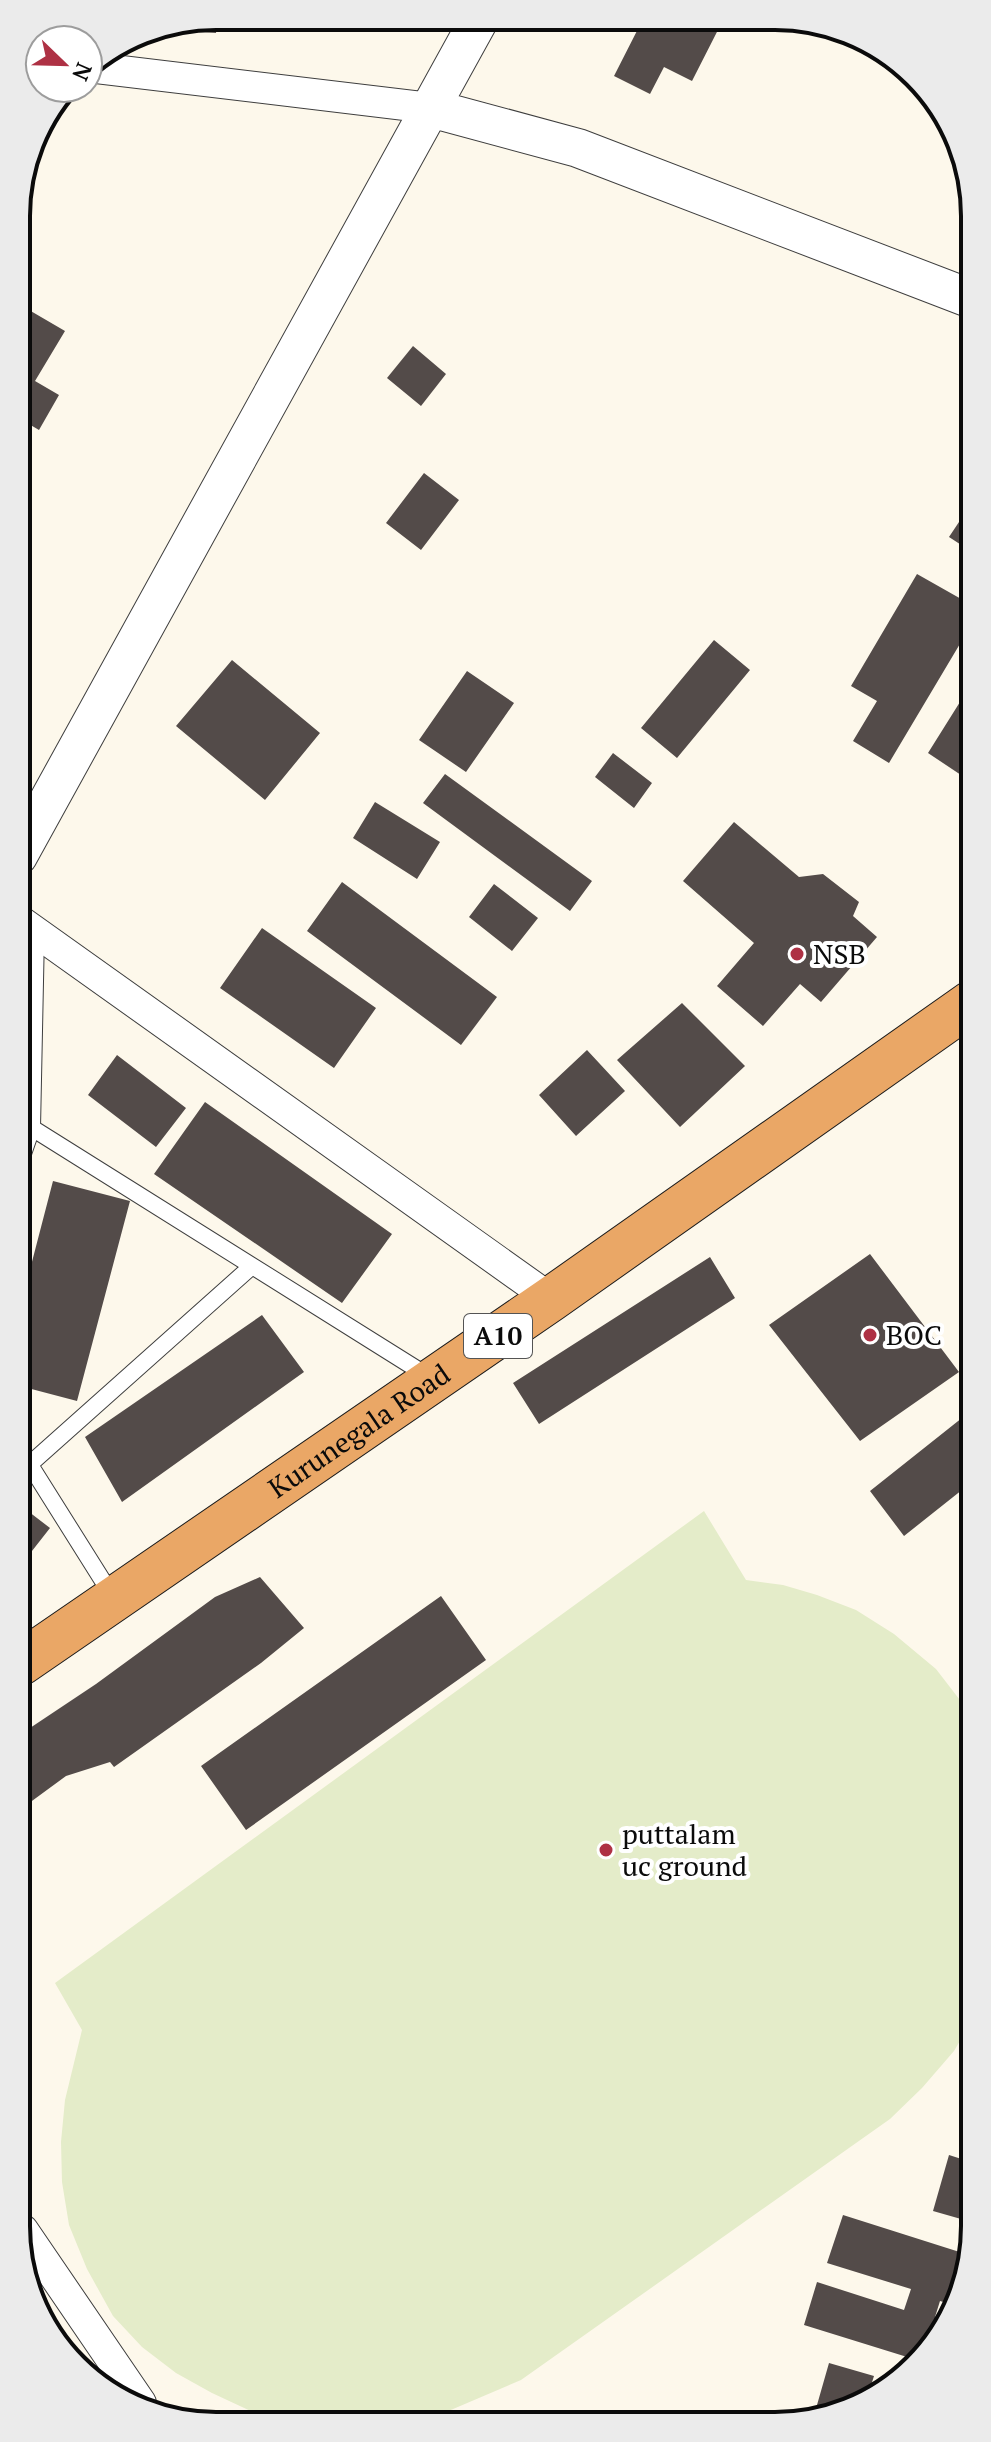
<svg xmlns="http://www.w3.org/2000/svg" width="991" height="2442" viewBox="0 0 991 2442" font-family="'PT Serif',serif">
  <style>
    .pitch { fill: #e4ecc9 }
    .building { fill: #534b49 }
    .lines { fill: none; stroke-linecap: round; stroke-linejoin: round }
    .service-casing { stroke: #3e3e3e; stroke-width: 18 }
    .minor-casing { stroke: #3e3e3e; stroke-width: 32 }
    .tertiary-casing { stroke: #3e3e3e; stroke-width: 40 }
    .trunk-casing { stroke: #1c1c1c; stroke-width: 46 }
    .service { stroke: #fff; stroke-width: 16 }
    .minor { stroke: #fff; stroke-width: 30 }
    .tertiary { stroke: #fff; stroke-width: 38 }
    .trunk { stroke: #eaa766; stroke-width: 44 }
    .poi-dot { fill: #ae3144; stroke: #fff; stroke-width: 3 }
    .labels { text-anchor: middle; stroke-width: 8; stroke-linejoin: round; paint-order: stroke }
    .shield { fill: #fff; stroke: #545454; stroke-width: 2 }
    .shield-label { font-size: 26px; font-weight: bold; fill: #0b0b0b }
    .poi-label { font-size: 28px; fill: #0b0b0b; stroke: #fff; text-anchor: start }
    .street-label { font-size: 28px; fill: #0b0b0b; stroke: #fff }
    .rim { fill: none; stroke: #0b0b0b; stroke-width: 4 }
  </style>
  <rect width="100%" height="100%" fill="#fdf8eb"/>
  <path class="pitch" d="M704 1511 746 1580 783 1585 817 1595 856 1610 894 1634 936 1669 973 1717 974 2017 954 2051 922 2088 890 2119 521 2380 425 2421 294 2422 257 2414 212 2393 176 2373 142 2347 113 2316 87 2269 69 2225 62 2182 61 2142 65 2100 82 2030 55 1983Z"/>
  <path class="building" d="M218 16 216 33 161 28V27Z
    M643 19H712L721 24 692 81 664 67 650 94 614 76Z
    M17 303 65 331 35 381 59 395 39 430 17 417Z
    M413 346 446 374 421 406 387 378Z
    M424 473 459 500 421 550 386 523Z
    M969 507V550L949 537Z
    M917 574 970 604V627L889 763 853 741 877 701 851 686Z
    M714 640 750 670 677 758 641 728Z
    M232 660 320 733 265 800 176 726Z
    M467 671 514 703 466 772 419 740Z
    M970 686V762L961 775 928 753Z
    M613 753 652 783 634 808 595 777Z
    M445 774 592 881 570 911 423 803Z
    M375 802 440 842 417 879 353 838Z
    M734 822 799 877 823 874 859 902 853 916 877 937 821 1002 800 984 763 1026 717 986 754 943 683 881Z
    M342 882 497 997 461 1045 307 931Z
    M494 884 538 918 512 951 469 917Z
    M262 928 376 1008 334 1068 220 988Z
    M682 1003 745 1066 680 1127 617 1060Z
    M587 1050 625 1091 576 1136 539 1095Z
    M117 1055 186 1108 156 1147 88 1095Z
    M205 1102 392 1234 342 1303 154 1174Z
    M53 1181 130 1201 77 1401 20 1386V1308Z
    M870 1254 959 1372 860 1441 769 1325Z
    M710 1257 735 1298 539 1424 513 1383Z
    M262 1315 304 1372 122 1502 85 1437Z
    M972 1410V1482L904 1536 870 1491Z
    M20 1505 50 1528 21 1565Z
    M260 1577 304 1628 261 1663 114 1767 110 1762 66 1776 21 1809V1734L96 1684 215 1597Z
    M441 1596 486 1660 246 1830 201 1766Z
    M949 2155 974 2163 975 2223 933 2211Z
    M843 2215 969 2255 950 2304 940 2301 935 2317 944 2320 933 2348 920 2361 804 2325 817 2282 904 2310 911 2289 827 2263Z
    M829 2363 874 2376 866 2401 826 2419H813Z"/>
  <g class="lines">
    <g class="service-casing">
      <path id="service" d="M32 1128 431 1378
        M19 1165 32 1128 36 933
        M20 1449 113 1597
        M30 1464 252 1266"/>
    </g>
    <g class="minor-casing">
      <path id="minor" d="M88 67 430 108
        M19 920 551 1299
        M23 2230 141 2403"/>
    </g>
    <g class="tertiary-casing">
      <path id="tertiary" d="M430 108 578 148 969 298
        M18 856 480 18"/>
    </g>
    <g class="trunk-casing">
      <g id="trunk">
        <path id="s1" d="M21 1663 551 1299 971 1003"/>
      </g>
    </g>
    <use href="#service" class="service"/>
    <use href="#minor" class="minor"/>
    <use href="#tertiary" class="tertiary"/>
    <use href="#trunk" class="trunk"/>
  </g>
  <g class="poi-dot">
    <circle cx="797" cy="954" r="8"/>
    <circle cx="870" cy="1335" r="8"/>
    <circle cx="606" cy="1850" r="8"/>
  </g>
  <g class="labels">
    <rect class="shield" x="464" y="1314" width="68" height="44" rx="6"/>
    <g class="shield-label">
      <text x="498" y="1345">A10</text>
    </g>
    <g class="poi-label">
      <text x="813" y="964">NSB</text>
      <text x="886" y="1345">BOC</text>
      <text x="622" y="1844">puttalam<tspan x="622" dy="32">uc ground</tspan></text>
    </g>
    <g class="street-label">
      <text dy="10" stroke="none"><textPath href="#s1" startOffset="410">Kurunegala Road</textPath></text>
    </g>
  </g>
  <path d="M0 0H991V2442H0ZM216 30H775A186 186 0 0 1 961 216V2226A186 186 0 0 1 775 2412H216A186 186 0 0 1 30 2226V216A186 186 0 0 1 216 30Z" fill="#ebebeb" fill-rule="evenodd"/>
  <path class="rim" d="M216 30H775A186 186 0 0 1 961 216V2226A186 186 0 0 1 775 2412H216A186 186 0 0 1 30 2226V216A186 186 0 0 1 216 30Z"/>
  <g transform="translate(64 64) rotate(113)"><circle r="38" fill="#ffffff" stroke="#9d9d9d" stroke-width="2"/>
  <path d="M0-6L14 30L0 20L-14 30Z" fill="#ae3144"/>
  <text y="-12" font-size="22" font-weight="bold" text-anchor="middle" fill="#0b0b0b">N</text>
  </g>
</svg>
